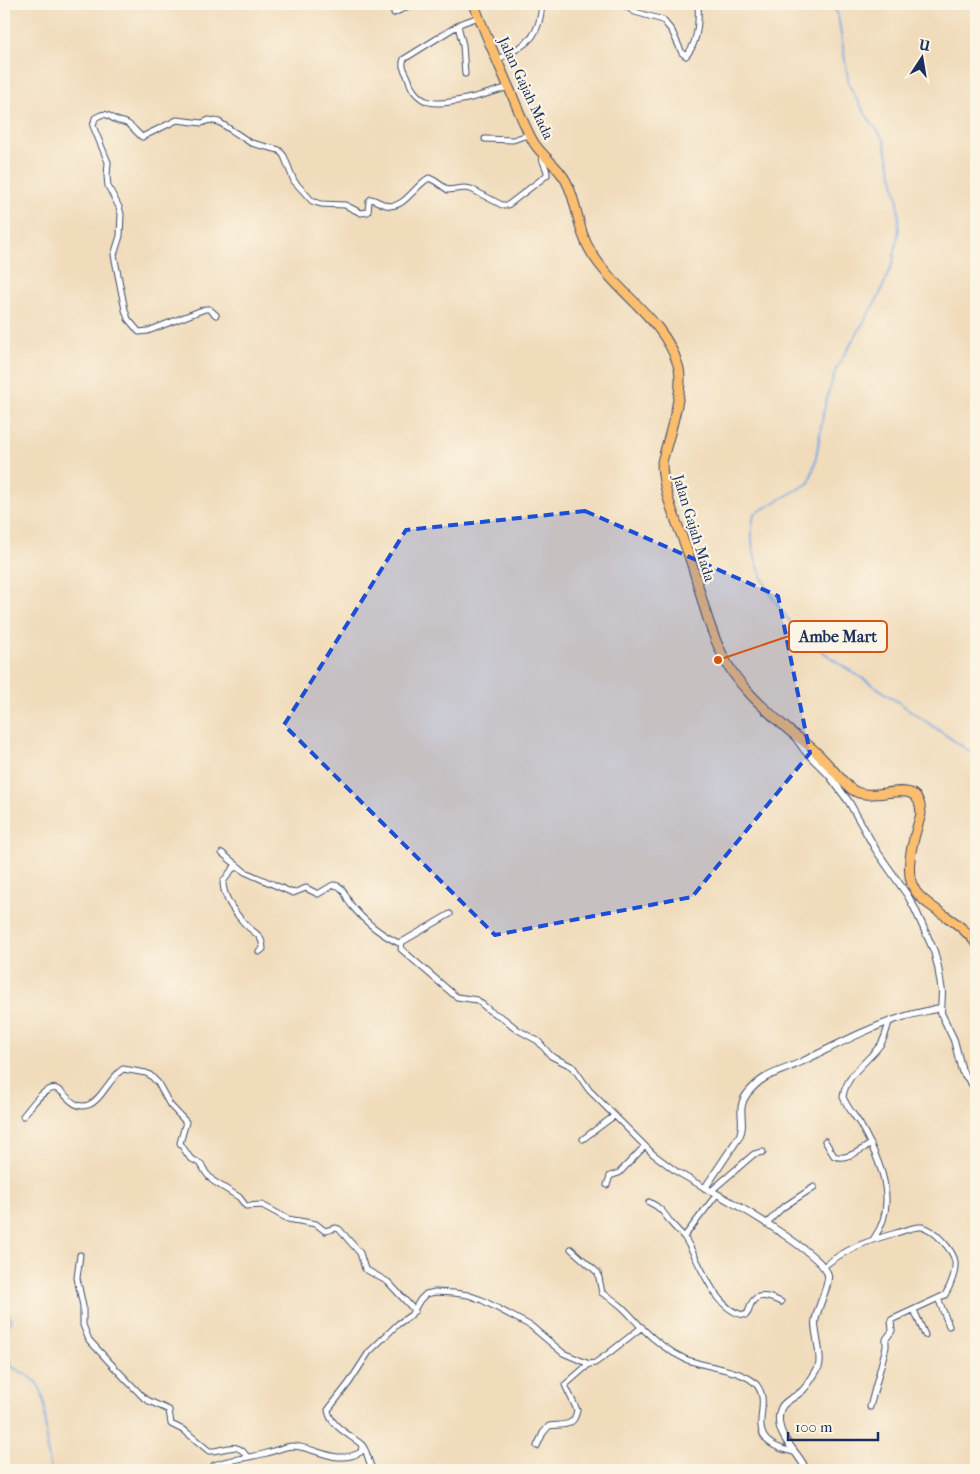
<svg xmlns="http://www.w3.org/2000/svg" width="980" height="1474" viewBox="0 0 980 1474" font-family="'IM FELL French Canon',serif">
  <style>
    .lines { fill: none; stroke-linecap: round; stroke-linejoin: round }
    .stream { stroke: #77a8e2; stroke-width: 2 }
    .minor-casing { stroke: #3b496c; stroke-width: 7 }
    .tertiary-casing { stroke: #3b496c; stroke-width: 8 }
    .trunk-casing { stroke: #3b496c; stroke-width: 11 }
    .minor { stroke: #fff; stroke-width: 5 }
    .tertiary { stroke: #fff; stroke-width: 6 }
    .trunk { stroke: #fbbd6e; stroke-width: 9 }
    .marked { fill: #1d4ed8; fill-opacity: 0.2; stroke: #1d4ed8; stroke-width: 4; stroke-dasharray: 10 6; stroke-linejoin: round }
    .labels { text-anchor: middle; stroke-width: 4.5; stroke-linejoin: round; paint-order: stroke }
    .street-label { font-size: 15px; fill: #1b2f5e; stroke: #fcf5e5 }
    .leader { fill: none; stroke: #d45514; stroke-width: 2 }
    .callout-dot { fill: #d45514; stroke: #fcf5e5; stroke-width: 2 }
    .callout { fill: #fcf5e5; stroke: #d45514; stroke-width: 2 }
    .callout-label { font-size: 16px; text-anchor: middle; font-weight: bold; fill: #1b2f5e }
  </style>
  <rect width="100%" height="100%" fill="#fcf5e5"/>
  <filter id="ink" filterUnits="userSpaceOnUse"><feTurbulence type="fractalNoise" baseFrequency=".02" numOctaves="2"/><feDisplacementMap in="SourceGraphic" scale="10" xChannelSelector="R" yChannelSelector="G"/><feConvolveMatrix kernelMatrix="1 2 1 2 8 2 1 2 1" color-interpolation-filters="sRGB"/></filter>
  <filter id="wash" filterUnits="userSpaceOnUse"><feTurbulence type="fractalNoise" baseFrequency=".0096" numOctaves="4" result="noise"/><feDisplacementMap in="SourceGraphic" scale="20" xChannelSelector="R" yChannelSelector="G"/><feGaussianBlur stdDeviation="1.12" result="paint"/><feColorMatrix in="noise" values="0 0 0 0 0 0 0 0 0 0 0 0 0 0 0 0 0 1.4 0 .05"/><feComposite in="paint" operator="in"/></filter>
  <g filter="url(#wash)">
    <rect width="100%" height="100%" fill="#f0dcbb"/>
    <g class="lines">
      <path class="stream" d="M833 4 838 16 849 85 866 115 884 140 898 200 899 229 893 262 879 296 836 369 825 404 815 463 809 483 754 514C742 562 781 620 818 648 839 665 863 678 885 693 915 714 946 735 976 756
        M4 1308 11 1318 5 1342 10 1365C17 1371 30 1375 36 1382 47 1396 45 1418 46 1435 46 1447 49 1459 51 1470"/>
    </g>
  </g>
  <g filter="url(#ink)">
    <g class="lines">
      <g class="minor-casing">
        <path id="minor" d="M622 4 635 12 663 20 672 31 682 53 686 56C698 43 699 21 698 4
          M394 13 412 4
          M479 17 462 23 404 59C400 67 407 73 409 80 411 90 419 99 429 102 447 107 490 93 509 87
          M458 26 463 45 465 74
          M497 60C526 44 539 41 542 4
          M485 139 513 140 530 134
          M216 315 209 309H205L148 331 139 332 128 319 125 310 114 255 120 236 121 214 119 207 108 186 107 176 108 162 93 126 95 118C107 111 106 115 116 120 120 122 124 121 128 124 133 127 137 133 142 137L177 120 202 123 209 120 219 122 251 143 279 150 284 156 294 181 312 201 321 204 345 205 361 213 368 212 369 201 371 199C376 200 381 204 386 205 403 211 415 185 429 178L435 181 448 190 464 188 471 189 502 205H508L547 175C548 167 541 164 542 154
          M222 853 245 872 293 893 306 888 318 894 333 885C345 885 345 898 352 906 366 923 381 935 401 944
          M238 868H233L223 882C223 898 235 913 245 924 254 934 262 933 263 949L259 952
          M450 914 402 942 401 949 453 994 457 997 477 1000 490 1011 503 1018 518 1030 538 1041 551 1056 573 1067 589 1090 653 1154 677 1172 705 1188
          M23 1116C30 1108 40 1092 51 1089 64 1085 70 1111 88 1105 101 1101 110 1077 123 1069L146 1073 150 1075 158 1083 170 1105 186 1122 180 1143 190 1158 201 1164 206 1173 213 1181 239 1197 246 1206 262 1205 288 1219 316 1224 325 1231 336 1228 339 1229 360 1253 365 1269 388 1282 415 1311
          M583 1139 614 1116
          M825 1141 834 1156C846 1161 860 1150 871 1144
          M607 1185 610 1176 619 1173 644 1147
          M711 1191 754 1154 763 1152
          M649 1202C660 1207 664 1213 671 1223 675 1228 680 1232 684 1237 699 1258 715 1314 746 1315 750 1311 749 1308 751 1304 757 1291 772 1298 781 1302
          M766 1224 782 1208 814 1187
          M684 1237 717 1194
          M874 1238C900 1202 879 1158 860 1124 854 1115 847 1107 843 1097 846 1074 868 1062 881 1044 885 1037 887 1030 889 1022
          M571 1249 598 1273 602 1293C621 1303 628 1313 642 1328 654 1340 670 1352 685 1359 704 1367 739 1369 754 1382 779 1405 734 1440 794 1452
          M80 1255 77 1278 83 1306V1325L89 1340 114 1367 144 1398 149 1401 169 1410 171 1424 185 1431 209 1451C224 1452 237 1439 247 1457
          M823 1267C847 1248 867 1241 896 1233 904 1231 913 1226 922 1227 933 1228 954 1251 955 1262 956 1272 950 1287 945 1295L891 1320 892 1331 886 1339V1347L870 1407
          M938 1298 949 1326
          M914 1310 925 1335
          M537 1446 543 1433 549 1426C563 1424 574 1428 577 1410L565 1385 589 1364
          M211 1470 214 1465C231 1459 249 1458 267 1453 275 1451 285 1446 293 1446 316 1447 336 1466 361 1452L362 1445
          M373 1470C368 1463 368 1450 361 1444 350 1435 330 1426 328 1410L349 1383 369 1352 398 1324 411 1315 420 1300 426 1294 435 1292 454 1293 468 1295 482 1300 531 1326 563 1353 589 1364 595 1363 609 1353 642 1327"/>
      </g>
      <g class="tertiary-casing">
        <path id="tertiary" d="M795 737 805 751 829 775 849 802 876 850 908 896 915 909 934 951 938 967 942 992 941 1013 954 1040 962 1071 976 1089
          M806 1470C800 1453 780 1441 779 1421 778 1400 792 1401 803 1390 809 1384 814 1375 818 1368 823 1360 815 1335 815 1323 816 1309 830 1285 828 1275 823 1254 727 1198 705 1188L739 1137C747 1122 735 1110 747 1094 764 1073 776 1074 799 1063 833 1047 867 1028 903 1017 915 1013 928 1011 940 1008"/>
      </g>
      <g class="trunk-casing">
        <path id="trunk" d="M474 4C484 32 497 60 509 88 517 106 524 126 534 143 543 157 558 166 566 181 578 203 577 230 591 252 616 293 664 318 678 365 686 388 668 438 662 462 662 492 678 524 688 553 700 587 705 620 722 654 737 686 766 710 792 733 800 739 809 745 816 752 828 763 838 777 850 788 873 808 920 770 921 814 917 829 911 844 910 860 906 893 923 900 947 917 958 924 968 933 976 943"/>
      </g>
      <use href="#minor" class="minor"/>
      <use href="#tertiary" class="tertiary"/>
      <use href="#trunk" class="trunk"/>
    </g>
  </g>
  <path class="marked" d="M585 511 778 596 810 753 692 897 495 935 284 725 406 530Z"/>
  <g class="labels">
    <g class="street-label">
      <text transform="translate(526 88) rotate(65)" y="5">Jalan Gajah Mada</text>
      <text transform="translate(694 528) rotate(73)" y="5">Jalan Gajah Mada</text>
    </g>
  </g>
  <path class="leader" d="M718 660L789 636"/>
  <circle class="callout-dot" cx="718" cy="660" r="5"/>
  <rect class="callout" x="789" y="621" width="98" height="31" rx="5"/>
  <g class="callout-label">
    <text x="838" y="642">Ambe Mart</text>
  </g>
  <rect width="980" height="1474" fill="none" stroke="#fcf5e5" stroke-width="20"/>
  <g transform="translate(922 58) rotate(12)" stroke="#fcf5e5" stroke-width="4" paint-order="stroke">
  <path d="M0-4L9 19L0 12L-9 19Z" fill="#1b2f5e"/>
  <text y="-8" font-size="14" font-weight="bold" text-anchor="middle" fill="#1b2f5e">U</text>
  </g>
  <path d="M788 1432v8h90v-8" fill="none" stroke="#1b2f5e" stroke-width="2.5"/>
  <text x="795" y="1432" font-size="15" fill="#1b2f5e" stroke="#fcf5e5" stroke-width="4" paint-order="stroke">100 m</text>
</svg>
